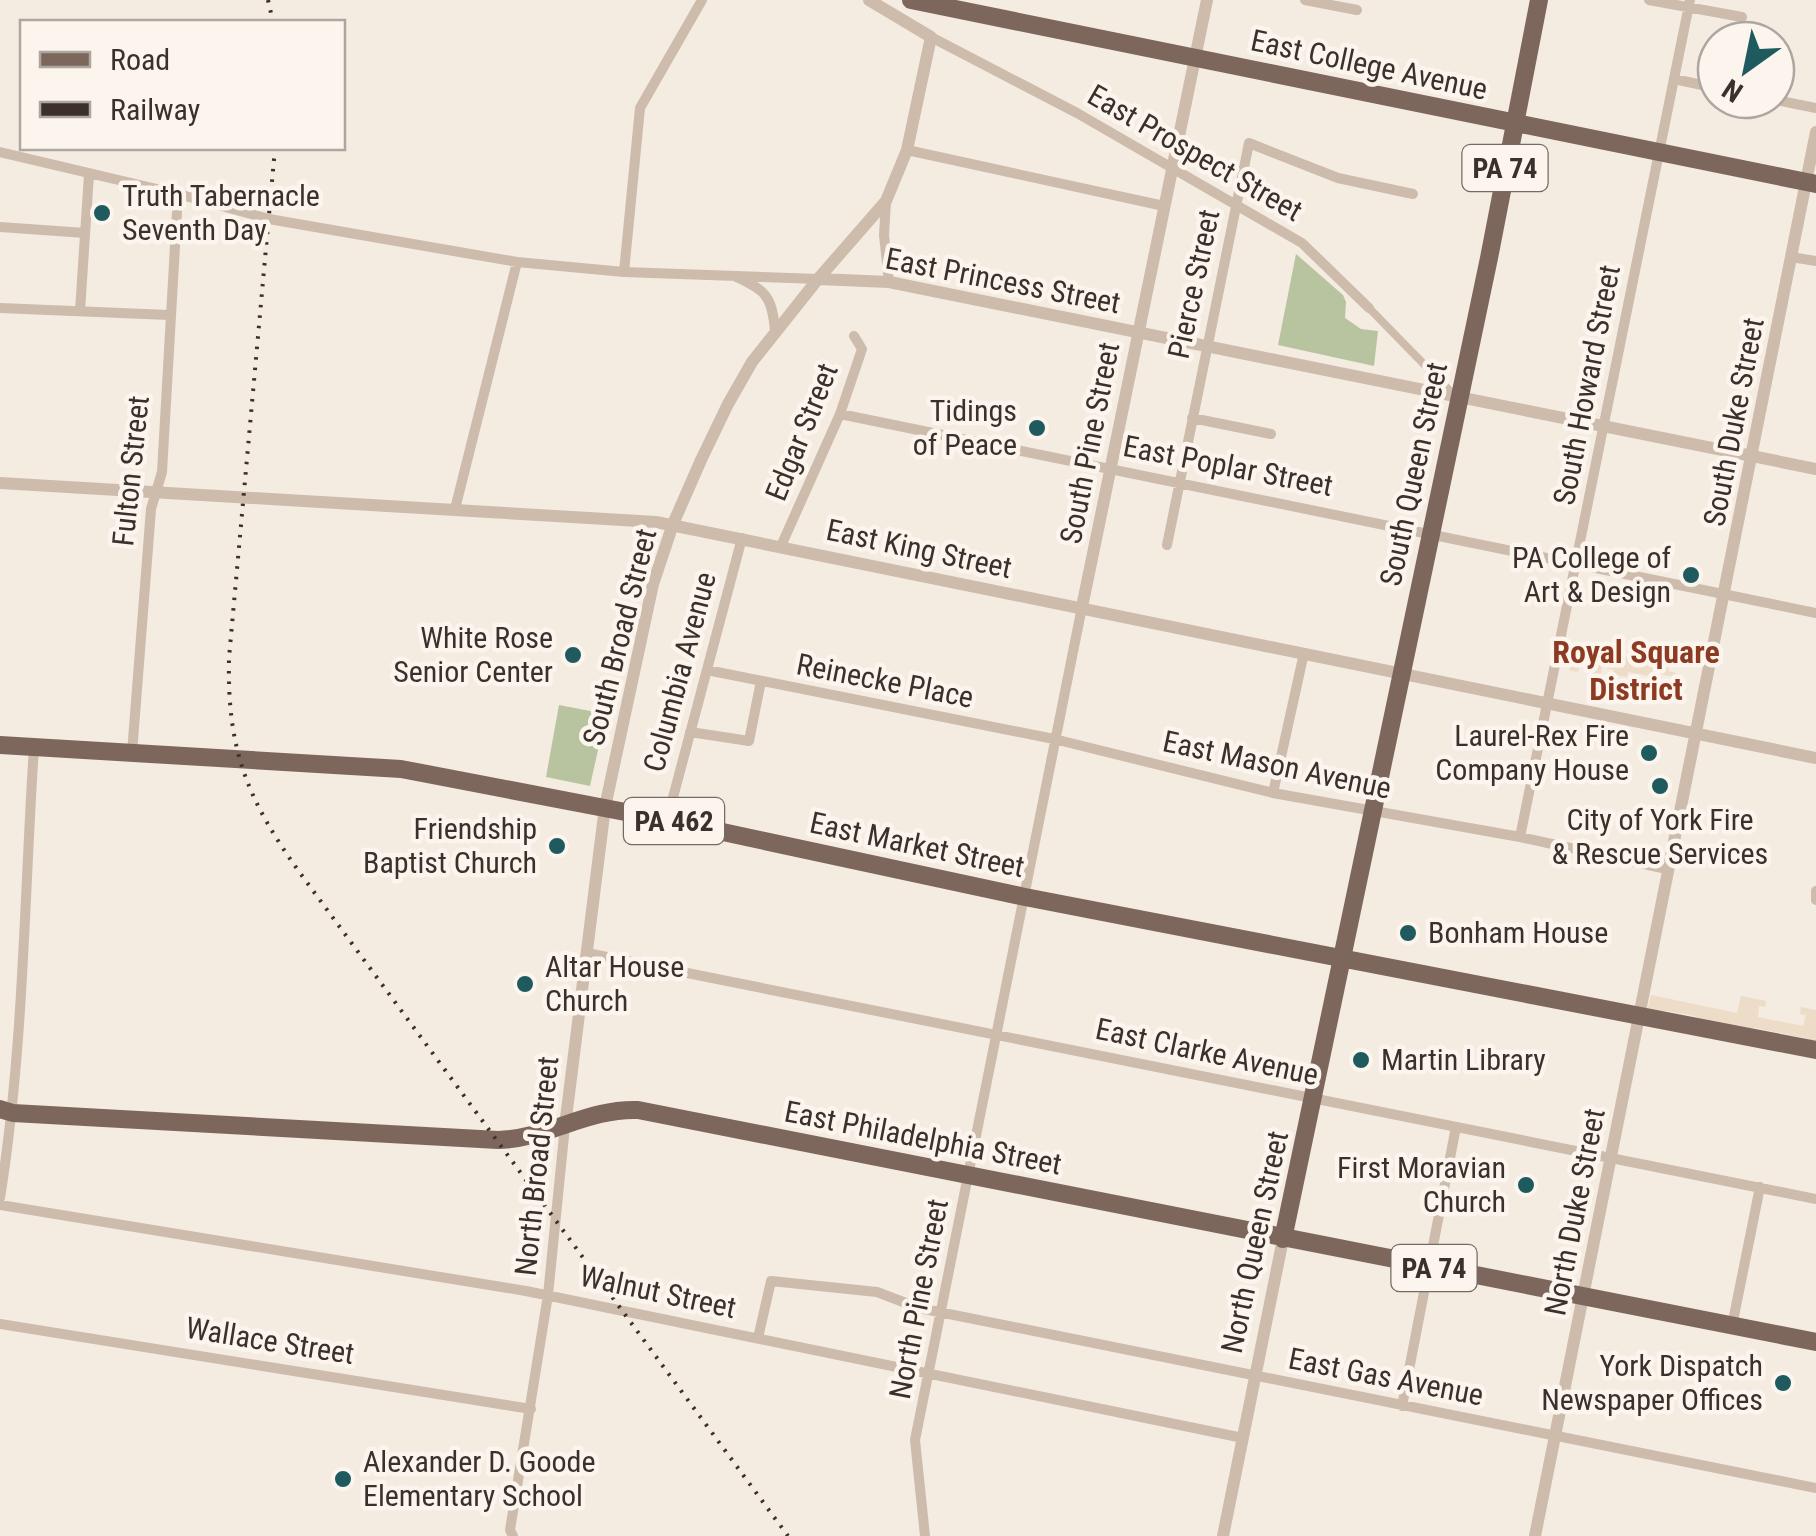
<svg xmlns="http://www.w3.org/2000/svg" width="1816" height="1536" viewBox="0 0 1816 1536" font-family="'Roboto Condensed',sans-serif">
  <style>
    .green { fill: #b8c4a0 }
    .plaza { fill: #ecdcc8 }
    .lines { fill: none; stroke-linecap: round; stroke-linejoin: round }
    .pedestrian { stroke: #cdbbac; stroke-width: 8 }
    .minor { stroke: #cdbbac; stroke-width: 10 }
    .tertiary { stroke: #cdbbac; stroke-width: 12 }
    .primary { stroke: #7d675c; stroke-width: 18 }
    .rail { stroke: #3b302b; stroke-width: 4; stroke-dasharray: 2.5 8; stroke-linecap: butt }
    .poi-dot { fill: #1f5a5e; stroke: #fbf5ee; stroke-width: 4 }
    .labels { text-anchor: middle; stroke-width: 9; stroke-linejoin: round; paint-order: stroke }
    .shield { fill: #fbf5ee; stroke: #756b66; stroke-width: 2.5 }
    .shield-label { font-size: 28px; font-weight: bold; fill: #3b302b }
    .street-label { font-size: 30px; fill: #3b302b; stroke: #fbf5ee }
    .poi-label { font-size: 30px; fill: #3b302b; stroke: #fbf5ee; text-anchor: end }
    .neighbourhood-label { font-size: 32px; font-weight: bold; fill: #8c3b22; stroke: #fbf5ee }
  </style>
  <rect width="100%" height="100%" fill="#f4ebe1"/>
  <path class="green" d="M1296 254 1343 295 1346 302 1345 318 1361 329 1378 331 1374 366 1278 345Z
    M559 705 606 714 590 786 546 777Z"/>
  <path class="plaza" d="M1582 648 1669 666 1668 671 1676 673 1675 677 1655 673 1654 677 1628 672 1627 677 1617 675 1616 680 1612 679 1614 670 1602 667 1600 677 1593 675 1596 661 1582 658 1578 672 1569 670 1572 654 1581 656Z
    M1651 995 1737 1013 1741 996 1766 1001 1765 1007 1759 1006 1758 1017 1803 1026 1806 1015 1800 1014 1801 1007 1816 1010V1044L1805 1038 1755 1028 1738 1030 1709 1025 1695 1016 1667 1011 1657 1013 1648 1008Z"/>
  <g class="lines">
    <path class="pedestrian" d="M1369 308 1452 393"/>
    <path class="minor" d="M1305 0 1357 10
      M1649 0 1742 17
      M931 37 1077 113 1302 243 1369 308
      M1674 79 1716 88
      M1776 100 1816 108
      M907 150 1164 206
      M0 152 178 194 269 219 517 262 624 272 818 279
      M886 201 884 235 889 282
      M0 227 85 233
      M1791 257 1816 261
      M624 272 640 108 702 0
      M734 276C766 290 772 296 775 331
      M0 308 169 315
      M80 311 89 174
      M840 414 1816 613
      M1192 418 1271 434
      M455 509 517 262
      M1167 545 1249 143 1338 178 1413 194
      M781 546 840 414 862 349 854 336
      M707 670 1054 739 1273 793 1520 837 1667 869
      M690 732 749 741 761 681
      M132 753 151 509 162 472 178 194
      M1273 793 1304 653
      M667 820 742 538
      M1520 837 1690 0
      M1816 891V900
      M587 953 1816 1199
      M0 1198C24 1048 24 898 34 747
      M0 1205 526 1291 1243 1438
      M0 1324 531 1409
      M1732 1326 1760 1187
      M758 1338 771 1281 877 1292 919 1308 1816 1488
      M1402 1406 1456 1127
      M513 1536 510 1530 548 1295 565 1126
      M925 1536 915 1440 1082 607"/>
    <path class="tertiary" d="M818 279 889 282 1816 469
      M0 483 656 522 1816 758
      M1082 607 1207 0
      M565 1126 605 807 653 584 673 524 701 460 728 404 752 362 818 279 886 201 907 150 931 37 869 0
      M1223 1536 1283 1239
      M1535 1536 1816 132"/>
    <path class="primary" d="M911 0 1816 184
      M0 745 401 769 667 820 1025 897 1816 1050
      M0 1109 13 1113 498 1140C547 1139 588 1108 638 1110L1816 1342
      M1283 1239 1489 258 1539 0"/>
    <path class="rail" d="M268 0 273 22
      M275 148 229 658C227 750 247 799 300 873L788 1536"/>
  </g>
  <g class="poi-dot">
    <circle cx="102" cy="213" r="10"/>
    <circle cx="1037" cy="428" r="10"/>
    <circle cx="1691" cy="575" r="10"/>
    <circle cx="573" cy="655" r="10"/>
    <circle cx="1649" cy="753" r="10"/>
    <circle cx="1660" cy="786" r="10"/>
    <circle cx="557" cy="846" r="10"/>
    <circle cx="1408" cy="933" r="10"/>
    <circle cx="525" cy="984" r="10"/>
    <circle cx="1361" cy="1060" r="10"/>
    <circle cx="1526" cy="1185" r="10"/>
    <circle cx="1783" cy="1383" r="10"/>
    <circle cx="343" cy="1479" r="10"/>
  </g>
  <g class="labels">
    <g class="shield">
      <rect x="1462.5" y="145" width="85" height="46" rx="8"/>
      <rect x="624" y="798" width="100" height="46" rx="8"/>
      <rect x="1391.5" y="1245" width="85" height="46" rx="8"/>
    </g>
    <g class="shield-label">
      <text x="1505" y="178">PA 74</text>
      <text x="674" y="831">PA 462</text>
      <text x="1434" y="1278">PA 74</text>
    </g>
    <g class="street-label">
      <text transform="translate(1369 65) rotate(12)" y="10">East College Avenue</text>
      <text transform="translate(1195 153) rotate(30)" y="10">East Prospect Street</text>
      <text transform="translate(1003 281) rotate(11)" y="10">East Princess Street</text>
      <text transform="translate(1194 284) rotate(-78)" y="10">Pierce Street</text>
      <text transform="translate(1587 385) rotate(-79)" y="10">South Howard Street</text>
      <text transform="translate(1734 422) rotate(-79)" y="10">South Duke Street</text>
      <text transform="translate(802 432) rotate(-68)" y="10">Edgar Street</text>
      <text transform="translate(1090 443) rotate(-79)" y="10">South Pine Street</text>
      <text transform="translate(1228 466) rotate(11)" y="10">East Poplar Street</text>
      <text transform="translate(131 471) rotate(-84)" y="10">Fulton Street</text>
      <text transform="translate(1414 474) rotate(-78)" y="10">South Queen Street</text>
      <text transform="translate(919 549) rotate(12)" y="10">East King Street</text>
      <text transform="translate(620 637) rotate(-76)" y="10">South Broad Street</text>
      <text transform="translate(680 672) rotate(-75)" y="10">Columbia Avenue</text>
      <text transform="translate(885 681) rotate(11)" y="10">Reinecke Place</text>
      <text transform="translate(1277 765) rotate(12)" y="10">East Mason Avenue</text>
      <text transform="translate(917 845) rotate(12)" y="10">East Market Street</text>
      <text transform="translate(1207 1052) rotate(12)" y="10">East Clarke Avenue</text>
      <text transform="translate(923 1138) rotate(11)" y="10">East Philadelphia Street</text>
      <text transform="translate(537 1166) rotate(-84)" y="10">North Broad Street</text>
      <text transform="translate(1575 1212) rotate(-79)" y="10">North Duke Street</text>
      <text transform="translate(1255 1242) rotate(-78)" y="10">North Queen Street</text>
      <text transform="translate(658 1292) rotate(12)" y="10">Walnut Street</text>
      <text transform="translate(919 1299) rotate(-79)" y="10">North Pine Street</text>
      <text transform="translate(270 1341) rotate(9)" y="10">Wallace Street</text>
      <text transform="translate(1386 1377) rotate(11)" y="10">East Gas Avenue</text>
    </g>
    <g class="poi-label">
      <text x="122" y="206" text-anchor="start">Truth Tabernacle<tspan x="122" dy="34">Seventh Day</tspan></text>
      <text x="1017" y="421">Tidings<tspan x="1017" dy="34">of Peace</tspan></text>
      <text x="1671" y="568">PA College of<tspan x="1671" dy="34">Art &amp; Design</tspan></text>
      <text x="553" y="648">White Rose<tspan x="553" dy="34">Senior Center</tspan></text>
      <text x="1629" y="746">Laurel-Rex Fire<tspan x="1629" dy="34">Company House</tspan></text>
      <text x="1660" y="830" text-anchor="middle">City of York Fire<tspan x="1660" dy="34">&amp; Rescue Services</tspan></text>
      <text x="537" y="839">Friendship<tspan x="537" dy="34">Baptist Church</tspan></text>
      <text x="1428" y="943" text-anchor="start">Bonham House</text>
      <text x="545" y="977" text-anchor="start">Altar House<tspan x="545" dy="34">Church</tspan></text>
      <text x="1381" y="1070" text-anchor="start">Martin Library</text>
      <text x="1506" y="1178">First Moravian<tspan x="1506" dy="34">Church</tspan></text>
      <text x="1763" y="1376">York Dispatch<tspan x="1763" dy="34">Newspaper Offices</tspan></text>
      <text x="363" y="1472" text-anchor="start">Alexander D. Goode<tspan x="363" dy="34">Elementary School</tspan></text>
    </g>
    <g class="neighbourhood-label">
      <text x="1636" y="663">Royal Square<tspan x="1636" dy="37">District</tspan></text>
    </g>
  </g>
  <rect x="20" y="20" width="325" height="130" fill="#fbf5ee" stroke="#aea6a0" stroke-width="2.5"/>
  <rect x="40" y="52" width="50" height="15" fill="#7d675c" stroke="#aea6a0" stroke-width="2.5"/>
  <text x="110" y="70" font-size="30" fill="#3b302b">Road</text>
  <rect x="40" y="102" width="50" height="15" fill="#3b302b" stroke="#aea6a0" stroke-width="2.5"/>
  <text x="110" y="120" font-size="30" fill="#3b302b">Railway</text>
  <g transform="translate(1746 70) rotate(213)"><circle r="48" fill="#fbf5ee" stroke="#aea6a0" stroke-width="2.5"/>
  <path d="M0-8L18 38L0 25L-18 38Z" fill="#1f5a5e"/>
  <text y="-15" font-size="28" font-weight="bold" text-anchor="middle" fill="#3b302b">N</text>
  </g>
</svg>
